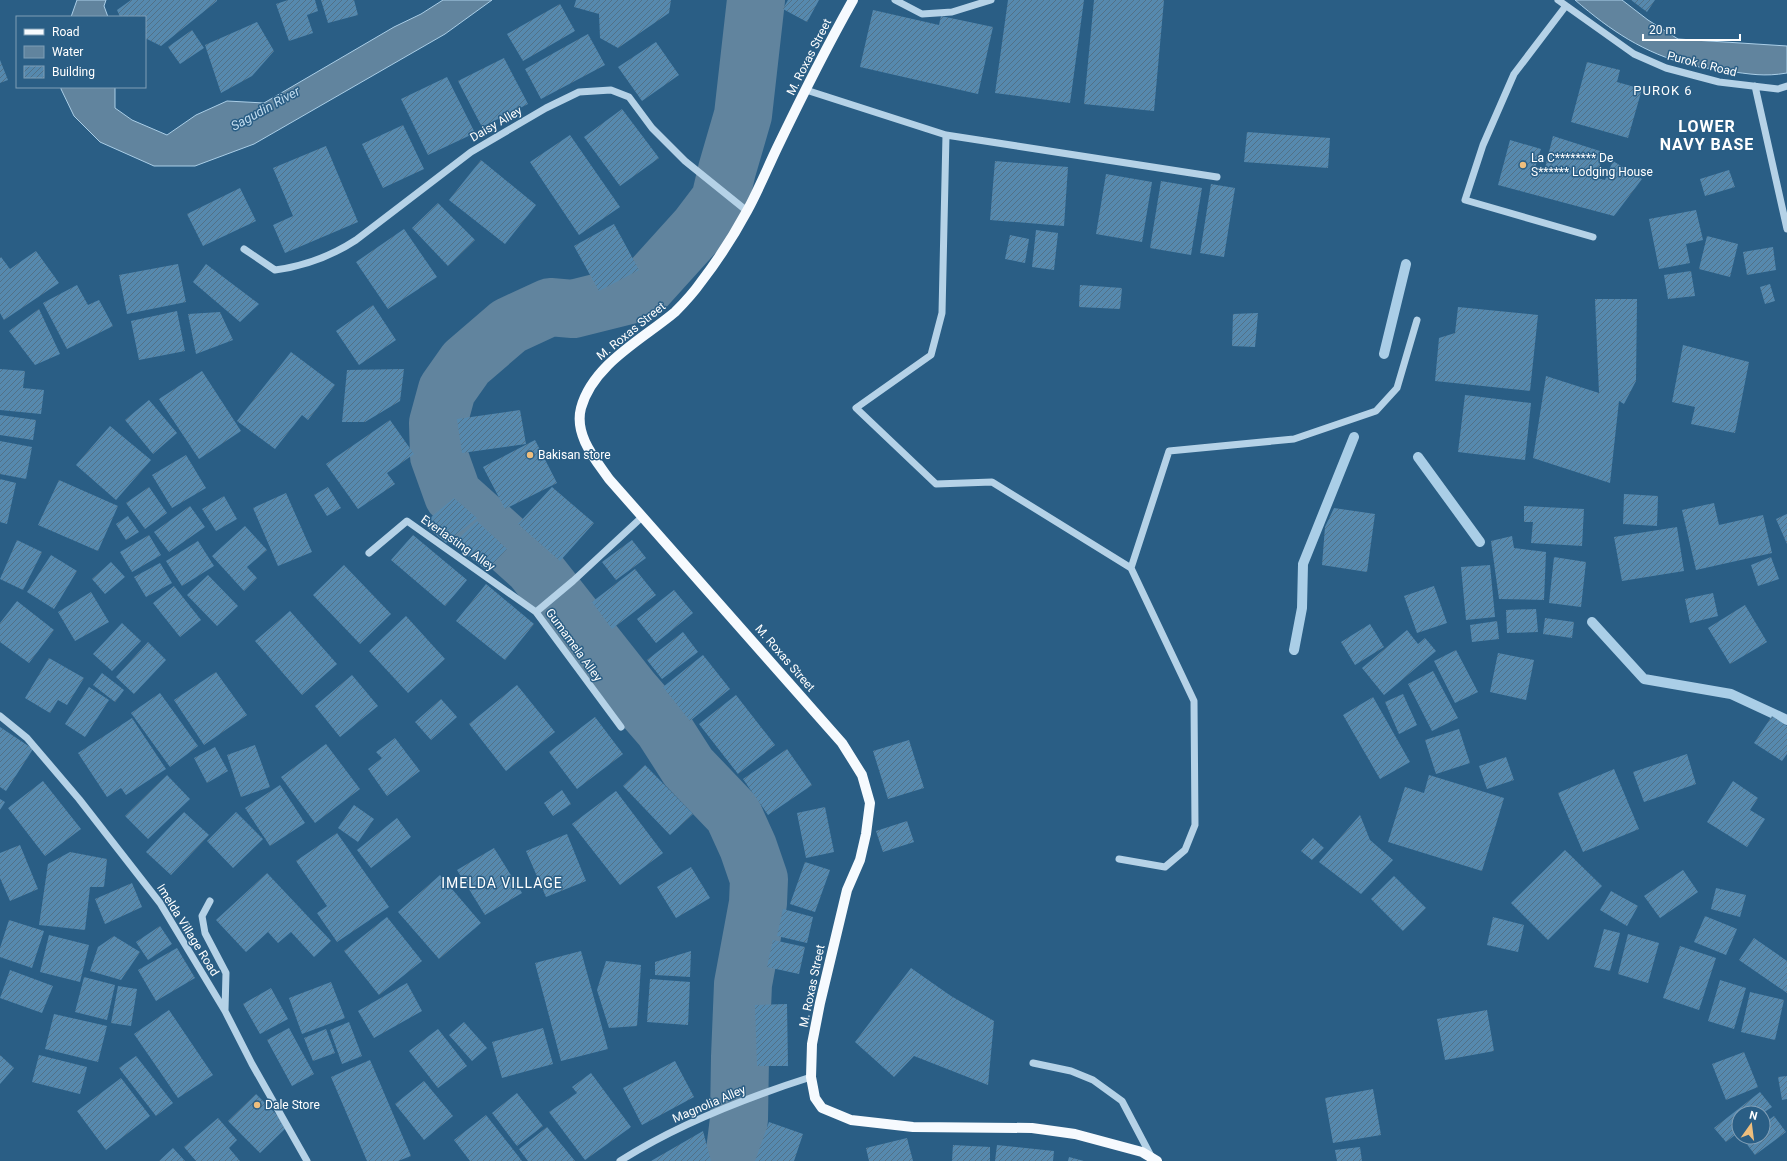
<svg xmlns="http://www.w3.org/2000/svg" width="1787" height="1161" viewBox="0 0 1787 1161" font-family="Roboto,sans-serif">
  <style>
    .water { fill: #61849e; stroke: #aacee7 }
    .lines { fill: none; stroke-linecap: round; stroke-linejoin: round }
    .stream { stroke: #aacee7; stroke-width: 10 }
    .river { stroke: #61849e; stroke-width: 58 }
    .building { fill: url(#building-hatch) }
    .minor { stroke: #b5d2e7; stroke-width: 7 }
    .major { stroke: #f6fafe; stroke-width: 10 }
    .poi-dot { fill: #eebe7d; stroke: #2a5e85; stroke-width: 1.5 }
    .labels { text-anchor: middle; stroke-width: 3; stroke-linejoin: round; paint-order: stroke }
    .street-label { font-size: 12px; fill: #fff; stroke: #2a5e85 }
    .poi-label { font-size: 12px; fill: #fff; stroke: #2a5e85; text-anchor: start }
    .neighbourhood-label { font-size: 13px; letter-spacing: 1px; fill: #fff; stroke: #2a5e85 }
    .water-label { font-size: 13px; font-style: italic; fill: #c1dcef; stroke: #2a5e85 }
    .quarter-label { font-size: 14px; letter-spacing: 1px; fill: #fff; stroke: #2a5e85 }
    .district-label { font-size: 16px; font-weight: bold; letter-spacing: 1px; fill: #fff; stroke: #2a5e85 }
  </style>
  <defs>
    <pattern id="building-hatch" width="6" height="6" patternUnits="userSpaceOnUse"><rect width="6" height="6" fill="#5689ae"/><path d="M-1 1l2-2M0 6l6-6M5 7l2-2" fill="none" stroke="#527187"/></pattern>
  </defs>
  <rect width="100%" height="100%" fill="#2a5e85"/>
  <path class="water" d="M77 0H106L104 6 108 17H71Z
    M443 0H492L445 34 254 144 195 166H154L100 142 74 116 61 89V87H115V108L132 120 167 135 196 115 227 101 264 103 394 27 421 14Z
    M1575 0H1622L1648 20 1678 39 1787 46V73C1764 77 1750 74 1727 71 1715 69 1702 68 1690 65 1644 53 1611 31 1575 0Z"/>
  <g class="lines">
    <path class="stream" d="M1384 354 1406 264
      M1418 457 1480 542
      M1592 622 1644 679 1731 694 1787 720
      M1294 650 1302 608 1303 564 1354 437"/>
    <path class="river" d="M731 1161 735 1151 739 1119 740 1057 743 984 758 903 759 879 748 847 733 814 688 767 663 728 631 691 533 567 453 495 439 456 438 423 447 390 466 363 509 326 550 307 573 309 641 292 698 229 720 200 727 170 743 115 756 0"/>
  </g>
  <path class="building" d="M131 0H217V1L161 46 145 38V17H120L117 10Z
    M288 0H315L318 11 307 15 313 33 289 41 276 4Z
    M321 0H354L358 15 328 23Z
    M576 0H671L669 13 618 48 600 38 599 14 574 7Z
    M788 0H819L807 22 783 9Z
    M1008 0H1084L1070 103 995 93Z
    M1094 0H1164L1154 111 1084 104Z
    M1631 0H1655L1647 12Z
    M560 4 575 31 523 61 507 34Z
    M873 10 939 25 941 16 993 27 978 94 860 67Z
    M257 22 274 51 252 76 221 93 205 45Z
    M192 30 204 48 180 64 168 47Z
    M588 34 605 65 541 99 525 69Z
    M656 42 679 75 642 101 618 67Z
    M504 58 528 104 482 127 458 81Z
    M0 60 8 80 0 83Z
    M1587 62 1620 70 1617 82 1642 89 1628 138 1571 122Z
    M447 77 475 133 428 155 401 99Z
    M622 109 659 158 620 186 584 137Z
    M403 125 424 169 383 188 362 144Z
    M1247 132 1330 138 1328 168 1244 162Z
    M570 135 620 207 579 235 530 162Z
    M1553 136 1603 152 1597 178 1605 180 1613 161 1642 179 1614 216 1498 185 1510 140 1541 149 1534 171 1544 172Z
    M326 146 358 222 285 253 273 225 293 216 273 168Z
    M481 160 536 205 505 244 449 200Z
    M995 161 1068 167 1064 226 990 220Z
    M1729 170 1735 187 1705 196 1700 179Z
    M1106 174 1152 182 1142 242 1096 234Z
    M1161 181 1202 188 1191 255 1150 248Z
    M1211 184 1235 188 1224 257 1200 253Z
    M240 188 256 221 203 246 187 214Z
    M438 203 475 240 448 266 412 228Z
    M1696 210 1703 240 1686 244 1690 263 1659 269 1649 219Z
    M614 224 639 270 599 291 574 246Z
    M404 229 437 277 388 309 356 262Z
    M1036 230 1058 233 1054 270 1032 267Z
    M1010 235 1029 239 1025 263 1005 259Z
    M1707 236 1738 244 1730 277 1699 269Z
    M1773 247 1776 270 1747 275 1743 252Z
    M36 251 59 283 4 320 0 313V258L1 257 10 269Z
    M178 264 186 302 127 314 119 275Z
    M206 264 259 304 240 322 193 282Z
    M1691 271 1695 296 1668 299 1664 275Z
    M1770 284 1775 301 1765 304 1760 287Z
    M77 285 88 305 99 300 113 326 67 349 43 303Z
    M1080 285 1122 288 1120 309 1079 307Z
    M1595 299H1637L1636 381 1624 404 1619 401 1610 483 1533 458 1546 376 1599 393Z
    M373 305 396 340 359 365 336 331Z
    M1458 307 1538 315 1530 391 1435 381 1439 338 1455 333Z
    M39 309 60 354 35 365 9 331Z
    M177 311 185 351 139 360 131 321Z
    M220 312 233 340 196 354 188 314Z
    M1258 313 1255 347 1232 346 1233 314Z
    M1683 345 1749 362 1735 433 1691 424 1695 407 1672 402Z
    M291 352 335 385 308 420 302 415 275 449 237 421Z
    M0 369 25 371 23 388 44 390 41 414 0 410Z
    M404 369 400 401 365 422H342L347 370Z
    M202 371 241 431 199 459 159 399Z
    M1465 395 1531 403 1525 460 1458 452Z
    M149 400 177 433 153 454 125 420Z
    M520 410 526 444 462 453 457 419Z
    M0 415 36 420 33 440 0 435Z
    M390 420 414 454 387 473 395 484 358 509 326 464Z
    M110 426 151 460 116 500 76 465Z
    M535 440 557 483 505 509 483 467Z
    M0 441 32 447 26 479 0 474Z
    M186 455 206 488 172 508 152 475Z
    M0 479 16 483 7 524 0 522Z
    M59 480 118 506 98 551 38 525Z
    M149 487 167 513 145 529 126 503Z
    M328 487 341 508 327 516 314 495Z
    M552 487 594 523 560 561 518 524Z
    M286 493 312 552 278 566 253 508Z
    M1624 494 1658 496 1657 526 1623 524Z
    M224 496 237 519 216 531 202 509Z
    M454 498 477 518 446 543 423 524Z
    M1714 503 1719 525 1763 515 1772 553 1696 570 1682 510Z
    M190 506 205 527 169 552 154 532Z
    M1524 506 1584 509 1582 546 1531 543 1533 522H1524Z
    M1334 508 1375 514 1367 572 1322 565 1325 527Z
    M1787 514V544L1776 519Z
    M128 516 139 532 126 540 116 524Z
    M477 521 507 549 487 571 453 544Z
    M245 526 267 550 247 567 257 578 244 591 212 556Z
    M1677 527 1684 571 1622 581 1614 537Z
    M149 535 161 555 132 572 120 552Z
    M413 535 467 580 445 606 391 560Z
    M1512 536 1514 548 1546 552 1544 600 1499 599 1491 541Z
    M17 540 42 552 23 590 0 579Z
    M632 540 646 558 616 580 602 562Z
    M198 541 214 566 182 586 166 561Z
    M51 555 77 571 54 609 27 592Z
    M1554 557 1586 562 1581 607 1549 603Z
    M1771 557 1779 579 1758 586 1751 565Z
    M111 562 125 577 105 594 92 579Z
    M160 563 172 583 146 597 134 577Z
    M344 565 391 614 360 644 313 595Z
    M1490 565 1495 617 1466 620 1461 567Z
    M635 569 656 595 612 629 592 602Z
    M208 575 238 606 217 626 187 595Z
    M486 584 534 624 505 660 456 621Z
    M174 586 201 620 180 637 153 603Z
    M1434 586 1447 623 1417 633 1404 596Z
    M674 590 693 613 656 643 637 619Z
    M91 592 109 622 75 641 58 612Z
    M1713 593 1718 616 1690 623 1685 599Z
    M17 601 54 630 29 663 0 642V623Z
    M1745 605 1767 642 1730 664 1708 628Z
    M1536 609 1538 632 1507 633 1506 610Z
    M290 611 337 664 302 695 255 641Z
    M406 616 445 659 408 693 369 651Z
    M1545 618 1574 622 1572 638 1543 634Z
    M1497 621 1499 639 1472 642 1470 625Z
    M122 623 141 641 112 671 93 654Z
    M1370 624 1384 647 1355 665 1341 642Z
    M1407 630 1418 644 1425 638 1436 651 1384 695 1362 668Z
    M683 632 698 652 662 679 647 660Z
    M148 642 166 660 134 694 116 677Z
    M1456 650 1478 692 1455 703 1434 661Z
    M1498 653 1534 660 1526 700 1490 692Z
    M703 655 730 689 690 721 663 687Z
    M49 658 84 678 67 705 58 700 50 713 25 698Z
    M1433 671 1458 718 1432 731 1408 684Z
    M216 672 247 715 204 745 174 700Z
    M102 673 124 690 115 702 93 685Z
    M352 675 378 706 340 737 315 706Z
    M517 685 555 732 506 771 469 724Z
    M89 687 109 700 85 737 65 724Z
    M160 693 198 746 170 767 131 713Z
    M1403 694 1417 725 1399 734 1385 702Z
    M736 695 775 745 738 774 699 724Z
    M1373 697 1410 762 1380 779 1343 715Z
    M441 699 457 717 431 740 415 722Z
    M1772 716 1787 726V754L1782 761 1754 743Z
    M595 717 623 754 577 789 549 752Z
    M132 718 166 769 126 795 121 788 107 797 78 753Z
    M0 727 33 749 6 791 0 787Z
    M1459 729 1470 763 1436 774 1425 740Z
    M395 738 420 771 387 796 368 769 382 758 376 752Z
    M909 740 924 788 888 799 873 751Z
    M326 744 360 789 315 823 281 777Z
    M255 745 270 787 241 797 227 755Z
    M215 747 228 771 207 783 194 758Z
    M787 749 812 785 768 815 743 779Z
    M1687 754 1696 784 1644 802 1633 772Z
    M1506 757 1514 780 1487 789 1479 766Z
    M645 765 693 814 670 835 623 786Z
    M1614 769 1639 829 1583 852 1558 793Z
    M167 775 190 799 148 839 125 816Z
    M1429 775 1504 798 1482 871 1388 842 1405 787 1424 793Z
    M43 781 81 829 45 856 8 808Z
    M1733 781 1758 798 1750 810 1765 819 1747 847 1707 822Z
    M280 785 305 823 270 846 245 808Z
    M562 790 571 804 553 816 544 803Z
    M616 791 663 853 620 885 572 824Z
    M0 799 5 802 0 810Z
    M354 805 374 819 358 842 338 828Z
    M825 807 834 852 806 858 797 813Z
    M184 812 209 835 171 875 146 852Z
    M236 812 263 839 233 868 207 841Z
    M1360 815 1370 840 1393 860 1361 894 1319 862Z
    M397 818 411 837 371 868 357 850Z
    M907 821 914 842 883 852 876 831Z
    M337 833 389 907 337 942 317 913 327 906 296 861Z
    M567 834 586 881 546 897 526 851Z
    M1313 838 1324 848 1312 860 1301 851Z
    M20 845 38 889 10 901 0 878V853Z
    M494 848 522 893 485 915 457 870Z
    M1565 850 1602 886 1548 940 1511 903Z
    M70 852 107 859 104 887H90L85 930 39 925 48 864Z
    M805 862 830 870 815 912 790 904Z
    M691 867 710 898 676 918 657 887Z
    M1683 870 1698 892 1660 918 1644 896Z
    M267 873 331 941 314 957 291 932 278 943 268 932 246 952 216 920Z
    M440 875 481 923 439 959 398 912Z
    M1394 876 1426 908 1403 931 1371 899Z
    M132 883 142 907 105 924 95 899Z
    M1716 888 1746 895 1740 917 1711 909Z
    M1611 891 1638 906 1627 926 1600 910Z
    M783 909 813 917 807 943 777 936Z
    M1705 916 1737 929 1726 955 1694 942Z
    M387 917 422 961 379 995 344 951Z
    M1493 917 1524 925 1518 952 1487 945Z
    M9 920 44 931 32 968 0 957V948Z
    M160 926 172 944 148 960 136 942Z
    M1604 929 1620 933 1610 971 1594 967Z
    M1628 934 1659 943 1648 983 1618 974Z
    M49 935 89 945 80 982 40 972Z
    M114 936 140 952 121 980 90 971 98 947Z
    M1754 938 1787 961V993L1739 960Z
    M773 940 805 947 799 974 767 967Z
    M1680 946 1716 958 1699 1010 1663 998Z
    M177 948 195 978 156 1001 138 970Z
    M581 951 608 1049 561 1061 535 963Z
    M691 951 690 977 655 975V962Z
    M606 961 641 965 637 1026 609 1028 597 990Z
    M911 968 951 996 994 1021 988 1085 914 1056 894 1077 855 1042Z
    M10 970 53 986 42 1013 0 998Z
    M84 977 115 985 107 1020 75 1012Z
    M650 979 690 982 688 1025 647 1022Z
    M1720 980 1746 988 1734 1029 1708 1021Z
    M331 982 345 1018 302 1034 289 998Z
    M407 983 422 1011 374 1038 358 1011Z
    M118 986 137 989 131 1026 111 1023Z
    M271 988 288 1019 260 1034 243 1004Z
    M1750 992 1784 1000 1775 1040 1741 1032Z
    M787 1004 788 1066H757L755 1005Z
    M169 1010 213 1075 178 1098 134 1034Z
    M1487 1010 1494 1051 1445 1060 1437 1019Z
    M54 1014 107 1026 98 1062 45 1049Z
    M349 1022 362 1056 342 1064 330 1030Z
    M464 1022 487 1048 472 1061 449 1035Z
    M289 1028 314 1074 292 1086 267 1040Z
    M543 1028 553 1064 502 1078 492 1042Z
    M326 1029 335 1053 313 1061 304 1038Z
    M438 1029 467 1066 438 1088 409 1051Z
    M1744 1052 1758 1087 1726 1100 1712 1064Z
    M0 1055 14 1068 0 1084Z
    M39 1055 87 1067 80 1094 32 1082Z
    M136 1056 173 1103 156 1116 119 1068Z
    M370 1060 411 1156 398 1161H367L331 1077Z
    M675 1061 694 1097 642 1125 623 1088Z
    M591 1073 631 1127 585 1160 549 1112 577 1093 572 1087Z
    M1787 1076V1099L1782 1100 1778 1077Z
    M121 1078 150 1116 106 1150 77 1111Z
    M424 1081 453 1116 424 1140 395 1104Z
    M1373 1089 1381 1135 1333 1143 1325 1098Z
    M1760 1092 1772 1107 1763 1113H1739V1132L1726 1142 1714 1128Z
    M517 1093 543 1126 517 1146 492 1113Z
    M256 1094 288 1126 260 1153 228 1121Z
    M486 1115 522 1161H470L454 1140Z
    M1774 1116 1786 1132 1755 1155 1743 1139 1746 1137H1763V1124Z
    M218 1118 237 1140 229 1148 240 1161H196L184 1147Z
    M769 1122 803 1134 794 1161H755Z
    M547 1127 575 1161H528L519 1149Z
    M703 1131 711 1161H651Z
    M907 1138 913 1161H869L866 1148Z
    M953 1145 990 1147V1161H952Z
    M997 1145 1054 1151 1053 1161H995Z
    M1360 1147 1362 1161H1337L1335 1150Z
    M173 1148 185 1161H159Z
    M1069 1157 1084 1161H1068Z"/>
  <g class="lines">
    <path class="minor" d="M895 0 922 14 952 12 991 0
      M1558 0 1634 54 1666 68 1719 82 1778 89 1787 86
      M1565 7 1514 74 1483 145 1465 200 1593 237
      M1755 86 1787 229
      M806 90 946 135 1217 177
      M946 135 942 313 931 355 856 408 936 484 992 482 1131 568 1194 701 1195 825 1185 850 1165 867 1119 859
      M244 249 275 270C305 266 330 257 356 240L471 152 546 108 579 92 611 90 629 97 652 128 685 161 747 211
      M369 553 407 521 536 612 621 727
      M1131 568 1169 451 1294 439 1376 411 1397 388 1417 320
      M536 612 573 581 642 517
      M0 716 27 738 79 799 160 903 225 1011 252 1064 307 1161
      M210 901 202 916 205 933 226 973 225 1010
      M1033 1063 1071 1071 1093 1080 1122 1101 1152 1158
      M620 1161C678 1124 745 1098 811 1077"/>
    <path class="major" d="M853 0C826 48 801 98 777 148 767 169 758 191 747 211 734 235 718 260 701 282 694 292 684 303 675 312 643 339 593 364 581 408 574 435 595 459 609 479L842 743 862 775 870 803 866 834 860 860 847 890 820 1003 812 1044 811 1077 815 1098 822 1108 851 1120 913 1127 1032 1128 1075 1134 1142 1152 1157 1161"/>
  </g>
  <g class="poi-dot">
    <circle cx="1523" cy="165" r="4"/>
    <circle cx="530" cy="455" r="4"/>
    <circle cx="257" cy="1105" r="4"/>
  </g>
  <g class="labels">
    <g class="street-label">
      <text transform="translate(809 57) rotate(-63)" y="4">M. Roxas Street</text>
      <text transform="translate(1702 64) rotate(14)" y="4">Purok 6 Road</text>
      <text transform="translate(496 124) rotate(-30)" y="4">Daisy Alley</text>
      <text transform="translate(631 331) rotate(-39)" y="4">M. Roxas Street</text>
      <text transform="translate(458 543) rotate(35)" y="4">Everlasting Alley</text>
      <text transform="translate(574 645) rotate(54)" y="4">Gumamela Alley</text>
      <text transform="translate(785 658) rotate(49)" y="4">M. Roxas Street</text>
      <text transform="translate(188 930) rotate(58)" y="4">Imelda Village Road</text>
      <text transform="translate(812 986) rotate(-78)" y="4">M. Roxas Street</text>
      <text transform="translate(709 1104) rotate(-23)" y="4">Magnolia Alley</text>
    </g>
    <g class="poi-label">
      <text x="1531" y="162">La C******** De<tspan x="1531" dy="14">S****** Lodging House</tspan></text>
      <text x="538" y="459">Bakisan store</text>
      <text x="265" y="1109">Dale Store</text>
    </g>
    <g class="neighbourhood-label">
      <text x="1663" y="95">PUROK 6</text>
    </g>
    <g class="water-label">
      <text transform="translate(265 108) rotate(-29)" y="5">Sagudin River</text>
    </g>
    <g class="quarter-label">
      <text x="502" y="888">IMELDA VILLAGE</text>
    </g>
    <g class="district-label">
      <text x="1707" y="132">LOWER<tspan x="1707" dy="18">NAVY BASE</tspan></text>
    </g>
  </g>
  <rect x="16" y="16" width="130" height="72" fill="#2a5e85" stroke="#7f9eb6"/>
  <rect x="24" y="29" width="20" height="6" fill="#f6fafe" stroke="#7f9eb6"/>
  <text x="52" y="36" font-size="12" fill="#ffffff">Road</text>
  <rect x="24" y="46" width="20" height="12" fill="#61849e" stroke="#7f9eb6"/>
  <text x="52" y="56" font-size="12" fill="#ffffff">Water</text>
  <rect x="24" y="66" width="20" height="12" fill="url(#building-hatch)" stroke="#7f9eb6"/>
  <text x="52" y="76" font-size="12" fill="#ffffff">Building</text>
  <g transform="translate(1751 1125) rotate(14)"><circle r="19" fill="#2a5e85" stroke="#7f9eb6"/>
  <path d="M0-3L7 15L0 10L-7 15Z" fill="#eebe7d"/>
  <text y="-6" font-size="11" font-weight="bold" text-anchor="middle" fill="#ffffff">N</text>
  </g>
  <path d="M1643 34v6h97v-6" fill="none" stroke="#ffffff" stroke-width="2"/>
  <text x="1649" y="34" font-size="12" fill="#ffffff" stroke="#2a5e85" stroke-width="3" paint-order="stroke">20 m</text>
</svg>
